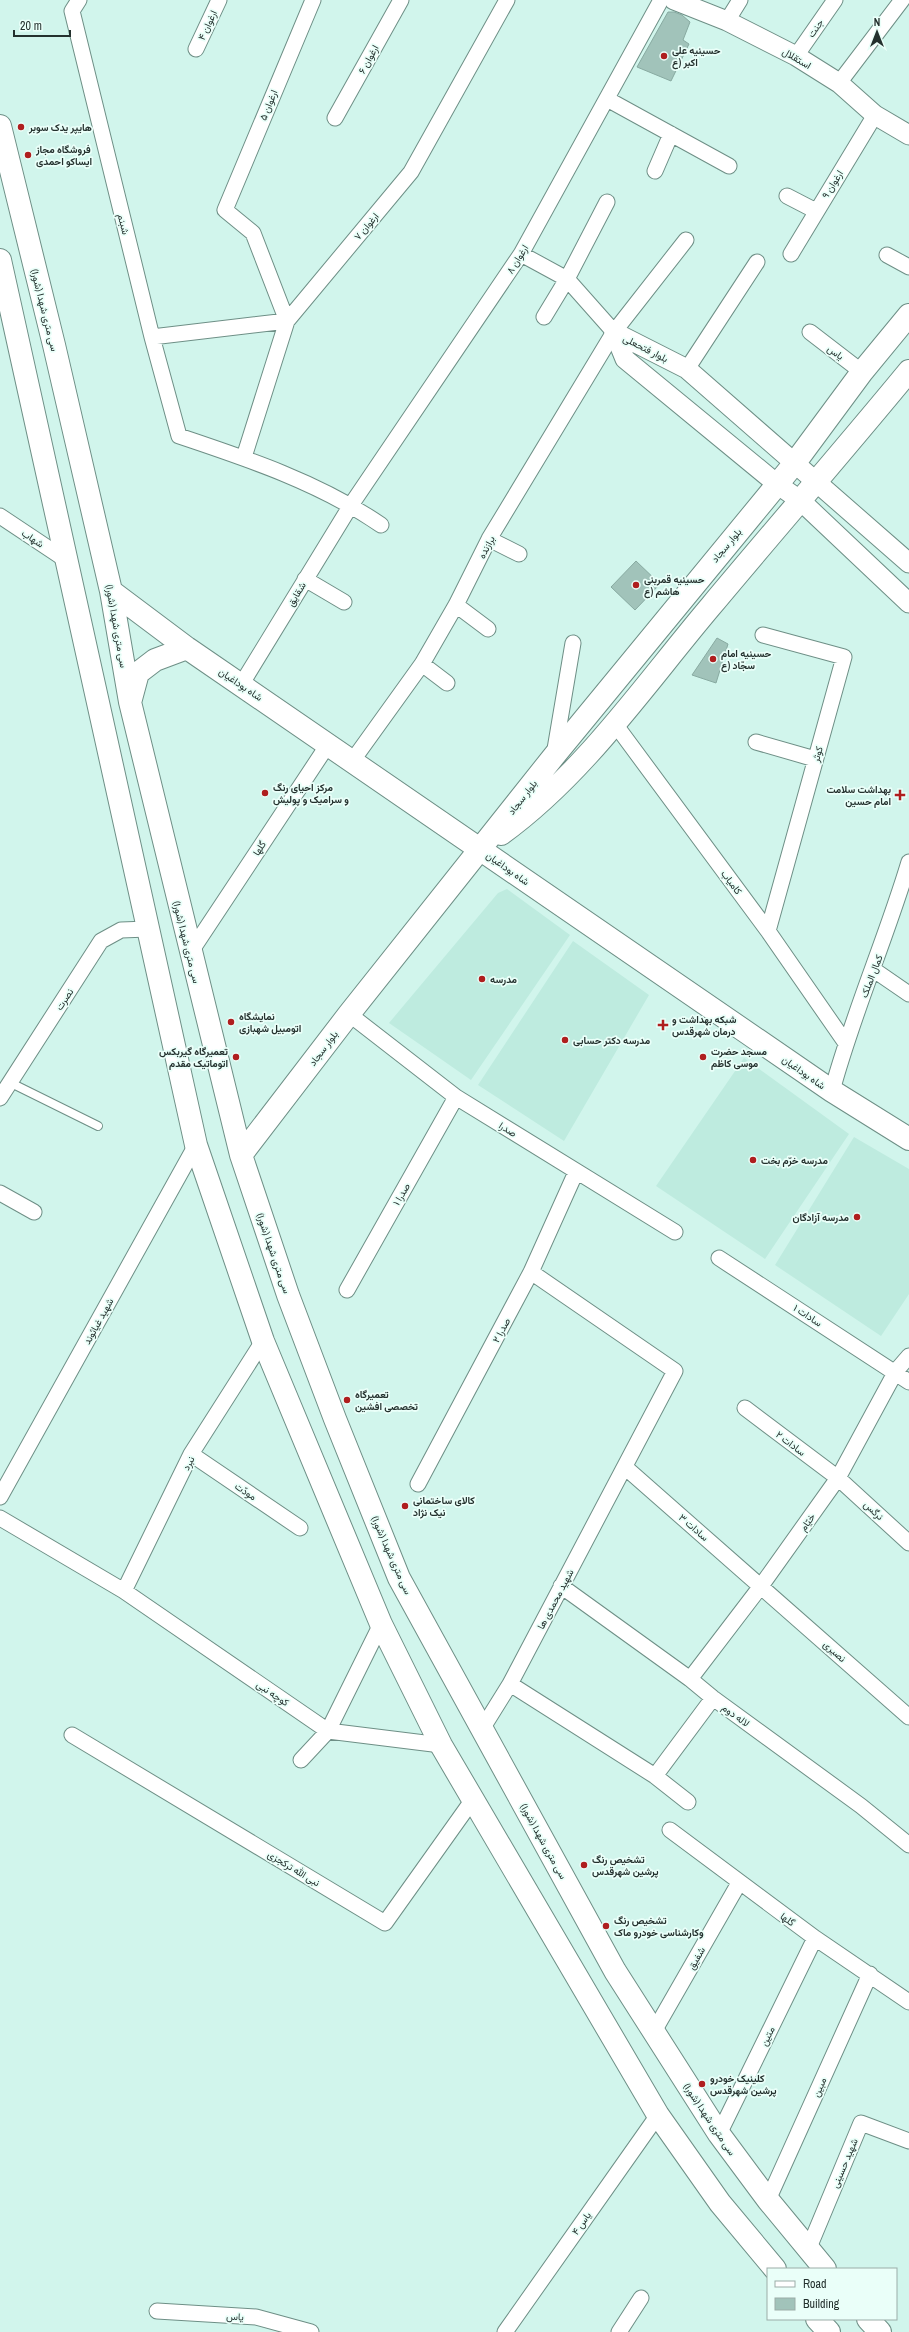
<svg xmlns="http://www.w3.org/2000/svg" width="909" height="2332" viewBox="0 0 909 2332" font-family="'Archivo Narrow',Vazirmatn,sans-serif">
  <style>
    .built { fill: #beebdf }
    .building { fill: #a1c3ba; stroke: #88aaa1 }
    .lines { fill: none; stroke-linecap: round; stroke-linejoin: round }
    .service-casing { stroke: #6e8f86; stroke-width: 10 }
    .minor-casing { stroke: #6e8f86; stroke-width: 17 }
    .tertiary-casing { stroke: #6e8f86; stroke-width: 21 }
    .secondary-casing { stroke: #6e8f86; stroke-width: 24 }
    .service { stroke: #fff; stroke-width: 8 }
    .minor { stroke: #fff; stroke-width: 15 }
    .tertiary { stroke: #fff; stroke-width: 19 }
    .secondary { stroke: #fff; stroke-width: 22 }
    .poi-dot { fill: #af1e1e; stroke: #eafff9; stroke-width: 1.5 }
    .labels { text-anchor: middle; stroke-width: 3.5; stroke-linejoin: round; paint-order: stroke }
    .street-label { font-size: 10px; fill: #24312e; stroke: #eafff9 }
    .poi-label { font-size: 10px; font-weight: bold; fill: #24312e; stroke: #eafff9; text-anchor: start }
  </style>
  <rect width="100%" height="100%" fill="#d1f5ec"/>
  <path class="built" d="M507 889 570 935 471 1080 389 1023 498 893Z
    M573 941 649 995 564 1141 478 1085Z
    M744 1058 849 1134 765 1259 656 1186Z
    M854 1137 909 1169V1294L881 1336 775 1265Z"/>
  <path class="building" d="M668 12H674L682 15 690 22 683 40 689 44 671 81 637 67Z
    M636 561 660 584 635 610 611 587Z
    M717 638 728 644 716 683 692 675Z"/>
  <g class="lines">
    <g class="service-casing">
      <path id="service" d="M11 1083 98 1126"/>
    </g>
    <g class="minor-casing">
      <path id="minor" d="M79 0 72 11 152 337 179 436C248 459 320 483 381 525
        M727 21 740 0
        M196 49 219 0
        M796 56 835 0
        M839 83 902 0
        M607 99 729 166
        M335 118 401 0
        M655 171 671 134
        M787 196 816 211
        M521 254 567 279 614 332
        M791 254 875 115
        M887 255 909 267
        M544 317 567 279 607 202
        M810 332 862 372
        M152 337 287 321 253 233 225 210 313 0
        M687 369 757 262
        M244 457 287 321 411 172 507 0
        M0 516 66 560
        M489 539 519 554
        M305 579 344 602
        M456 605 488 629
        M763 635 844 657 768 931
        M422 664 447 683
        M241 685 351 505 521 254 661 0
        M615 724 768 931 845 1042
        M756 742 815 759
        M554 755 573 643
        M353 760 422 664 456 605 489 539 614 332 686 240
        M190 953 329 743
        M874 970 909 994
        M349 1014 456 1097 675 1232
        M832 1091C853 1013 886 939 909 862
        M0 1098 101 941 121 930 148 929
        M0 1193 34 1212
        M719 1258 909 1382
        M347 1290 456 1097
        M745 1408 838 1478 909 1543
        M191 1454 300 1528
        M626 1468 909 1717
        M418 1484 531 1272 576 1172
        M0 1497 196 1145
        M0 1518 124 1591 328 1731 441 1745
        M561 1586 690 1679 713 1698 861 1806 909 1845
        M124 1591 191 1454 263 1341
        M690 1679 761 1586 838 1478 896 1371 909 1356
        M510 1684 655 1776 688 1802
        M482 1729 510 1684 675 1371 531 1272
        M72 1735 385 1923 474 1798
        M301 1760 328 1731 381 1624
        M655 1776 713 1698
        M670 1830 815 1938 909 2002
        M653 2033 739 1883
        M719 2134 815 1938
        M768 2200 870 1974
        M808 2250 861 2123 909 2141
        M157 2311 256 2317 311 2332
        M505 2332 658 2115
        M619 2332 641 2298"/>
    </g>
    <g class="tertiary-casing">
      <path id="tertiary" d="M674 0 727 21 796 56 839 83 875 115 909 135
        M614 332 625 359 777 484 801 501 909 603
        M614 332 687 369 909 563"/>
    </g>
    <g class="secondary-casing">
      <path id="secondary" d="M0 126 54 345 111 591 130 702 241 1155 288 1295 335 1419 399 1578 615 1971 719 2134 768 2200 825 2269
        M0 260 196 1145 263 1341 381 1624 441 1745 658 2115 720 2203 775 2269
        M111 591 187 648 832 1091 909 1139
        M131 699 138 673 155 660 187 648
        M501 834C584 774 645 684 711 606 777 527 844 450 909 371
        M241 1155 349 1014 554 756 794 464 862 372 909 315
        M817 2319 829 2332
        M868 2319 880 2332"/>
    </g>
    <use href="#service" class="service"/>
    <use href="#minor" class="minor"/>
    <use href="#tertiary" class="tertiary"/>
    <use href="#secondary" class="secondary"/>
  </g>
  <g class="poi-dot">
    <circle cx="664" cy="56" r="4"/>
    <circle cx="21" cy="127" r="4"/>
    <circle cx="28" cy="155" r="4"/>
    <circle cx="636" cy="585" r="4"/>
    <circle cx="713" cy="659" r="4"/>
    <circle cx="265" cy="793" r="4"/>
    <path d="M898 789h4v4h4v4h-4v4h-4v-4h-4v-4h4z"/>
    <circle cx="482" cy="979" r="4"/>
    <circle cx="231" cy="1022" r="4"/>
    <path d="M661 1019h4v4h4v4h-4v4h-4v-4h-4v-4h4z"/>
    <circle cx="565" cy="1040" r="4"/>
    <circle cx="236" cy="1057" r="4"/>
    <circle cx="703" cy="1057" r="4"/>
    <circle cx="753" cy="1160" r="4"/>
    <circle cx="857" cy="1217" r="4"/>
    <circle cx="347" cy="1400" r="4"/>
    <circle cx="405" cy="1506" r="4"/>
    <circle cx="584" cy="1865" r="4"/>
    <circle cx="606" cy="1926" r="4"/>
    <circle cx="702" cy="2084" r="4"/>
  </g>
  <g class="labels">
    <g class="street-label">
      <text transform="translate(207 25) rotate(-65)" y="4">ارغوان ۴</text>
      <text transform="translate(815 28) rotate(-55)" y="4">جنت</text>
      <text transform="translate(797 58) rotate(30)" y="4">استقلال</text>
      <text transform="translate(368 59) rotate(-61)" y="4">ارغوان ۶</text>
      <text transform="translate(268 105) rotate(-68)" y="4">ارغوان ۵</text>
      <text transform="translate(832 184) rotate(-58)" y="4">ارغوان ۹</text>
      <text transform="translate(124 224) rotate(76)" y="4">شبنم</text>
      <text transform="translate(366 226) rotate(-50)" y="4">ارغوان ۷</text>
      <text transform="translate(517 259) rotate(-58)" y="4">ارغوان ۸</text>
      <text transform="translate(45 310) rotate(76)" y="4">سی متری شهدا (شورا)</text>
      <text transform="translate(646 348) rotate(27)" y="4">بلوار فتحعلی</text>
      <text transform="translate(836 352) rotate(37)" y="4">یاس</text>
      <text transform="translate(33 538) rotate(33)" y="4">شهاب</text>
      <text transform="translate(726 545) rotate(-50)" y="4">بلوار سجاد</text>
      <text transform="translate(486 547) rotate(-62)" y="4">برازنده</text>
      <text transform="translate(296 594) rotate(-59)" y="4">شقایق</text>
      <text transform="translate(117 626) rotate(80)" y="4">سی متری شهدا (شورا)</text>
      <text transform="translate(241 684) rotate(34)" y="4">شاه بوداغیان</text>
      <text transform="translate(817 754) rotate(-75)" y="4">کوثر</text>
      <text transform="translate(522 797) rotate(-52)" y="4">بلوار سجاد</text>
      <text transform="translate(259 848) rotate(-57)" y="4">گلها</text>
      <text transform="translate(508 868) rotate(35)" y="4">شاه بوداغیان</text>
      <text transform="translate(732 882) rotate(53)" y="4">کامیاب</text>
      <text transform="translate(187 942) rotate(76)" y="4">سی متری شهدا (شورا)</text>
      <text transform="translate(871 976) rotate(-69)" y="4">کمال الملک</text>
      <text transform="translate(64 999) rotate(-57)" y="4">نصرت</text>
      <text transform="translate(323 1048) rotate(-53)" y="4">بلوار سجاد</text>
      <text transform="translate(804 1072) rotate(35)" y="4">شاه بوداغیان</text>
      <text transform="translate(508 1129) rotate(32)" y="4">صدرا</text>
      <text transform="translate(401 1194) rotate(-60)" y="4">صدرا ۱</text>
      <text transform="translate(274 1253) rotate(71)" y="4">سی متری شهدا (شورا)</text>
      <text transform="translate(808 1315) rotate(33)" y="4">سادات ۱</text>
      <text transform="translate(98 1321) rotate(-61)" y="4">شهید غیاثوند</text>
      <text transform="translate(501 1330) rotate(-62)" y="4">صدرا ۲</text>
      <text transform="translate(791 1443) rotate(37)" y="4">سادات ۲</text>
      <text transform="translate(188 1463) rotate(-63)" y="4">نبرد</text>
      <text transform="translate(246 1491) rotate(34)" y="4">مودّت</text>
      <text transform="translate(874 1510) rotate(43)" y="4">نرگس</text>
      <text transform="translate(807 1522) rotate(-55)" y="4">خیّام</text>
      <text transform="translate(694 1527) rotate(41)" y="4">سادات ۳</text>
      <text transform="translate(392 1555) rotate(66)" y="4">سی متری شهدا (شورا)</text>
      <text transform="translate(555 1599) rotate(-62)" y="4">شهید محمدی ها</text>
      <text transform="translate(835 1651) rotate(42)" y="4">نصیری</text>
      <text transform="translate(273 1693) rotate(34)" y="4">کوچه نبی</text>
      <text transform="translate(736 1715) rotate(36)" y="4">لاله دوم</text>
      <text transform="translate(544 1841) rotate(61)" y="4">سی متری شهدا (شورا)</text>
      <text transform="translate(294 1868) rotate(31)" y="4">نبی الله ترکجزی</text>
      <text transform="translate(788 1919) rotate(36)" y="4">گلها</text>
      <text transform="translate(696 1958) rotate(-60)" y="4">شفیق</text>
      <text transform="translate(767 2036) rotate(-64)" y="4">متین</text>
      <text transform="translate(819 2087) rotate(-66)" y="4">مبین</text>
      <text transform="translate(710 2119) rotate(56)" y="4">سی متری شهدا (شورا)</text>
      <text transform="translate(844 2163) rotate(-67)" y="4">شهید حسینی</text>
      <text transform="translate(581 2223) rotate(-55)" y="4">یاس ۴</text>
      <text transform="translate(235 2316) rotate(3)" y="4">یاس</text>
    </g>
    <g class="poi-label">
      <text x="672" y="54">حسینیه علی<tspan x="672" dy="12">اکبر (ع</tspan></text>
      <text x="29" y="131">هایپر یدک سوبر</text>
      <text x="36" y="153">فروشگاه مجاز<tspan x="36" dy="12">ایساکو احمدی</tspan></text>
      <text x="644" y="583">حسینیه قمربنی<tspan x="644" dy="12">هاشم (ع</tspan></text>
      <text x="721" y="657">حسینیه امام<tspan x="721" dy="12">سجّاد (ع</tspan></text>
      <text x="273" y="791">مرکز احیای رنگ<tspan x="273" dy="12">و سرامیک و پولیش</tspan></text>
      <text x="891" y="793" text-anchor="end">بهداشت سلامت<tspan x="891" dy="12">امام حسین</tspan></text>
      <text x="490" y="983">مدرسه</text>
      <text x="239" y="1020">نمایشگاه<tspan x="239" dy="12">اتومبیل شهبازی</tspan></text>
      <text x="672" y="1023">شبکه بهداشت و<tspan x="672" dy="12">درمان شهرقدس</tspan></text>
      <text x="573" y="1044">مدرسه دکتر حسابی</text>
      <text x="228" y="1055" text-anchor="end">تعمیرگاه گیربکس<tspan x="228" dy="12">اتوماتیک مقدم</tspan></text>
      <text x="711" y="1055">مسجد حضرت<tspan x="711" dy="12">موسی کاظم</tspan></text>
      <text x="761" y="1164">مدرسه خرّم بخت</text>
      <text x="849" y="1221" text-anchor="end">مدرسه آزادگان</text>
      <text x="355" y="1398">تعمیرگاه<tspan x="355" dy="12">تخصصی افشین</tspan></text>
      <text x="413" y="1504">کالای ساختمانی<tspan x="413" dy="12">نیک نژاد</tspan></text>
      <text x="592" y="1863">تشخیص رنگ<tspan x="592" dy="12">پرشین شهرقدس</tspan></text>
      <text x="614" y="1924">تشخیص رنگ<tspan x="614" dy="12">وکارشناسی خودرو ماک</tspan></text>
      <text x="710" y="2082">کلینیک خودرو<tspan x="710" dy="12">پرشین شهرقدس</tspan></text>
    </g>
  </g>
  <rect x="767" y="2268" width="130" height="52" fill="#eafff9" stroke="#9bada8"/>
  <rect x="775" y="2281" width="20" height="6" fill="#ffffff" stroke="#9bada8"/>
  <text x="803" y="2288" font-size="12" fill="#24312e">Road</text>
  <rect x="775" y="2298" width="20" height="12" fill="#a1c3ba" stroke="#9bada8"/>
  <text x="803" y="2308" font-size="12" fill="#24312e">Building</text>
  <g transform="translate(877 32)" stroke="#eafff9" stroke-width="3" paint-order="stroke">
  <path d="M0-3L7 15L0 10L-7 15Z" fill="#24312e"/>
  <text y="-6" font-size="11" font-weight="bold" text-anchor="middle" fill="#24312e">N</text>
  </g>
  <path d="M14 30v6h56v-6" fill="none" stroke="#24312e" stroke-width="2"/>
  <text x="20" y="30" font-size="12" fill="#24312e" stroke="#eafff9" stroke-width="3" paint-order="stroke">20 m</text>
</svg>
